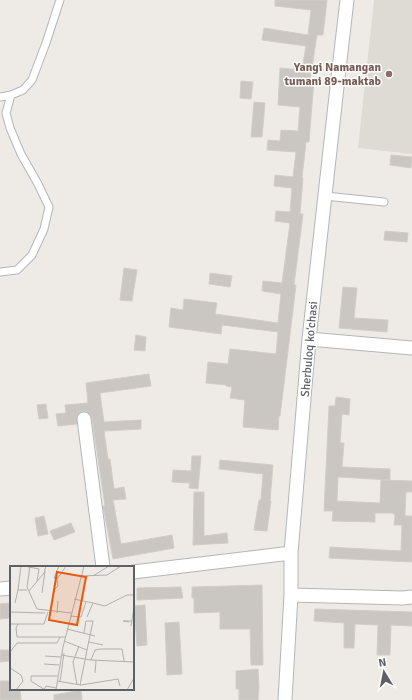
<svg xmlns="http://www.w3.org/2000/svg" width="412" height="700" viewBox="0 0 412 700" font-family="Signika,sans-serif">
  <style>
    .education { fill: #dedad4 }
    .building { fill: #cac6c2; stroke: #d3cdc4 }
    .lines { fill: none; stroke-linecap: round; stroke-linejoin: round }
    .service-casing { stroke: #b3b6b9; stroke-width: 9 }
    .minor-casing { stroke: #b3b6b9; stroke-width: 15 }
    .service { stroke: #fff; stroke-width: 7 }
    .minor { stroke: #fff; stroke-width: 13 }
    .education-dot { fill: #8d6e63; stroke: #fff; stroke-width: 1.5 }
    .labels { text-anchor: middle; stroke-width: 3; stroke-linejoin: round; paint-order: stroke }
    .education-label { font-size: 12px; font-weight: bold; fill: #785e54; stroke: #fff; text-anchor: end }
    .street-label { font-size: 12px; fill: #5d6165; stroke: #fff }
    .inset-road { fill: none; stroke: #b0b0ae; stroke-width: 1 }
    .view { fill: #e8590c; fill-opacity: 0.15; stroke: #e8590c; stroke-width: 2 }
    .inset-edge { fill: none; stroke: #5d6165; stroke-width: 2 }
  </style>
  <rect width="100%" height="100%" fill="#eeebe6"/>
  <path class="education" d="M374 0H412V154L358 148Z"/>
  <path class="building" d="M275 0H327L323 35H317L310 80H314L309 142H306L302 178H303L300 214H303L294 285H296L282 400 280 416H279L278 430 243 427 245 400 230 398 232 387 226 386V385L206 383 208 362 228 364 230 349 276 354 278 332 222 325 221 334 169 327 171 308 183 310 184 299 217 303 215 314 278 323 281 294 262 291 263 281 282 283 290 223 275 221 276 211 290 212 292 188 274 186 275 175 293 177 296 152 267 150 268 140 280 141 281 130 298 131 300 107 278 105 280 68 302 70 306 46 262 40 264 28 308 35 311 10 275 6Z
    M241 81 253 82 251 99 240 98Z
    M254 102 265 103 262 137H251Z
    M391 155 412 157 411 168 390 165Z
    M385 231 408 233 407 242 384 240Z
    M124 268 137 270 132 301 120 300Z
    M210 273 232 276 230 287 209 284Z
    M343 287 357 288 354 318 388 320 387 332 339 328Z
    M136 335 146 337 145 351 134 350Z
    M149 374 151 386 100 393 104 422 141 420V429L104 431 108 459H110L114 489 124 487 126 499 113 500 121 544 172 535 174 548 113 559 103 506H105L92 418 90 414 87 412 83 411 79 413 77 416V424L58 426 56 414 66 413 65 405 88 403 86 383Z
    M336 397 350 399 349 415 342 414 340 443H344L342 467 390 469V480L338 477 337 501 380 503 381 480 412 481V492H406L405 516H412V562L329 558 330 547 401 551 402 525H394L395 514H393V513H375V522L332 521 333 511H324L329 406H335Z
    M46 404 48 418 39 419 37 405Z
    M192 456H201L198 489 189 488 190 483 172 482 173 470 191 471Z
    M220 460 273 465 270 501H271L267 531 254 530 259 500H261L263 474 219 469Z
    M194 492H204V536L227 533 228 543 193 545Z
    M44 516 48 534 38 536 35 518Z
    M71 523 75 532 54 540 50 531Z
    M262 585 263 665H251L250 629H220V612L194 613V598H192V587Z
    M181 587 183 598 137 600V588Z
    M11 603V618L0 619V604Z
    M145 605 147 645 137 646 134 606Z
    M315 609 412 612V626L391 625 390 655H377L378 625 355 624 354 648H344V623L314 621Z
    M179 622 182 674 167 675 165 623Z
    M0 650H11V661L0 662Z
    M258 669 259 688 258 700H239V689H236V671Z
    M0 681H11V689H20L21 700H0Z
    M81 690 82 700H54V695Z"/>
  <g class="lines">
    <g class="service-casing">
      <path id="service" d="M0 97 11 95 23 90 32 80 46 43 60 0
        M325 196 384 202
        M0 272 17 270 32 255 44 229 49 207 38 184 21 154 10 128 6 113 11 95"/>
    </g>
    <g class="minor-casing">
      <path id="minor" d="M309 339 412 348
        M84 419 103 567
        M133 572 291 553
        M0 589 11 588
        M291 595 403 598 412 597
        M285 700 291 595V553L309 339 339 69 347 0"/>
    </g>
    <use href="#service" class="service"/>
    <use href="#minor" class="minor"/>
  </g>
  <circle class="education-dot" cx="389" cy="74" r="4"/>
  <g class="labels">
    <g class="education-label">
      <text x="381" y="71">Yangi Namangan<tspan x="381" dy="14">tumani 89-maktab</tspan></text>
    </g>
    <g class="street-label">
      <text transform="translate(309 349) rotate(-85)" y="4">Sherbuloq koʻchasi</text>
    </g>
  </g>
  <g transform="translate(10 566)">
    <rect width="124" height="124" fill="#eeebe6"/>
    <path class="inset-road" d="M14 0 29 3 27 15M20 0 17 21 27 43 61 47M71 10 97 9 111 0M83 10 99 0M44 12H48L56 0M44 12 49 0M8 24 11 0M44 24 48 20 47 12M19 25 34 7 36 0M32 27 35 5M64 33 83 37 77 51M5 37 8 24H17M83 37 95 40 117 29H124M0 46 35 47M47 47 48 35M60 50 71 51 76 36M119 56 113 55H121M0 58H34L38 46M8 58 6 62 7 71H55M121 60 124 41M57 63 85 70M54 75 77 84 83 55H76L74 67M79 76 93 79M0 86 7 77H47L50 71M51 89 81 94 124 96M35 90 51 91M81 94 85 84 91 83H112L114 95M34 98 49 99M0 102 11 109 13 115 6 124M85 107 86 95M47 115 71 119 108 113 110 120M50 116 54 87M67 119 63 96 69 80M70 119 77 84M34 124 36 120 46 122M35 124 21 115V110H48M46 124 53 81 74 0M117 124 124 112"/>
    <path class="view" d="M47 6 76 11 67 59 39 54Z"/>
    <rect width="124" height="124" class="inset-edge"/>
  </g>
  <g transform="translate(384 672) rotate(350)" stroke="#ffffff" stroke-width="3" paint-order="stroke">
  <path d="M0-3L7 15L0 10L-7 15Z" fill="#5d6165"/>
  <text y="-6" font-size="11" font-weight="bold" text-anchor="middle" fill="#5d6165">N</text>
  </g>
</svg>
